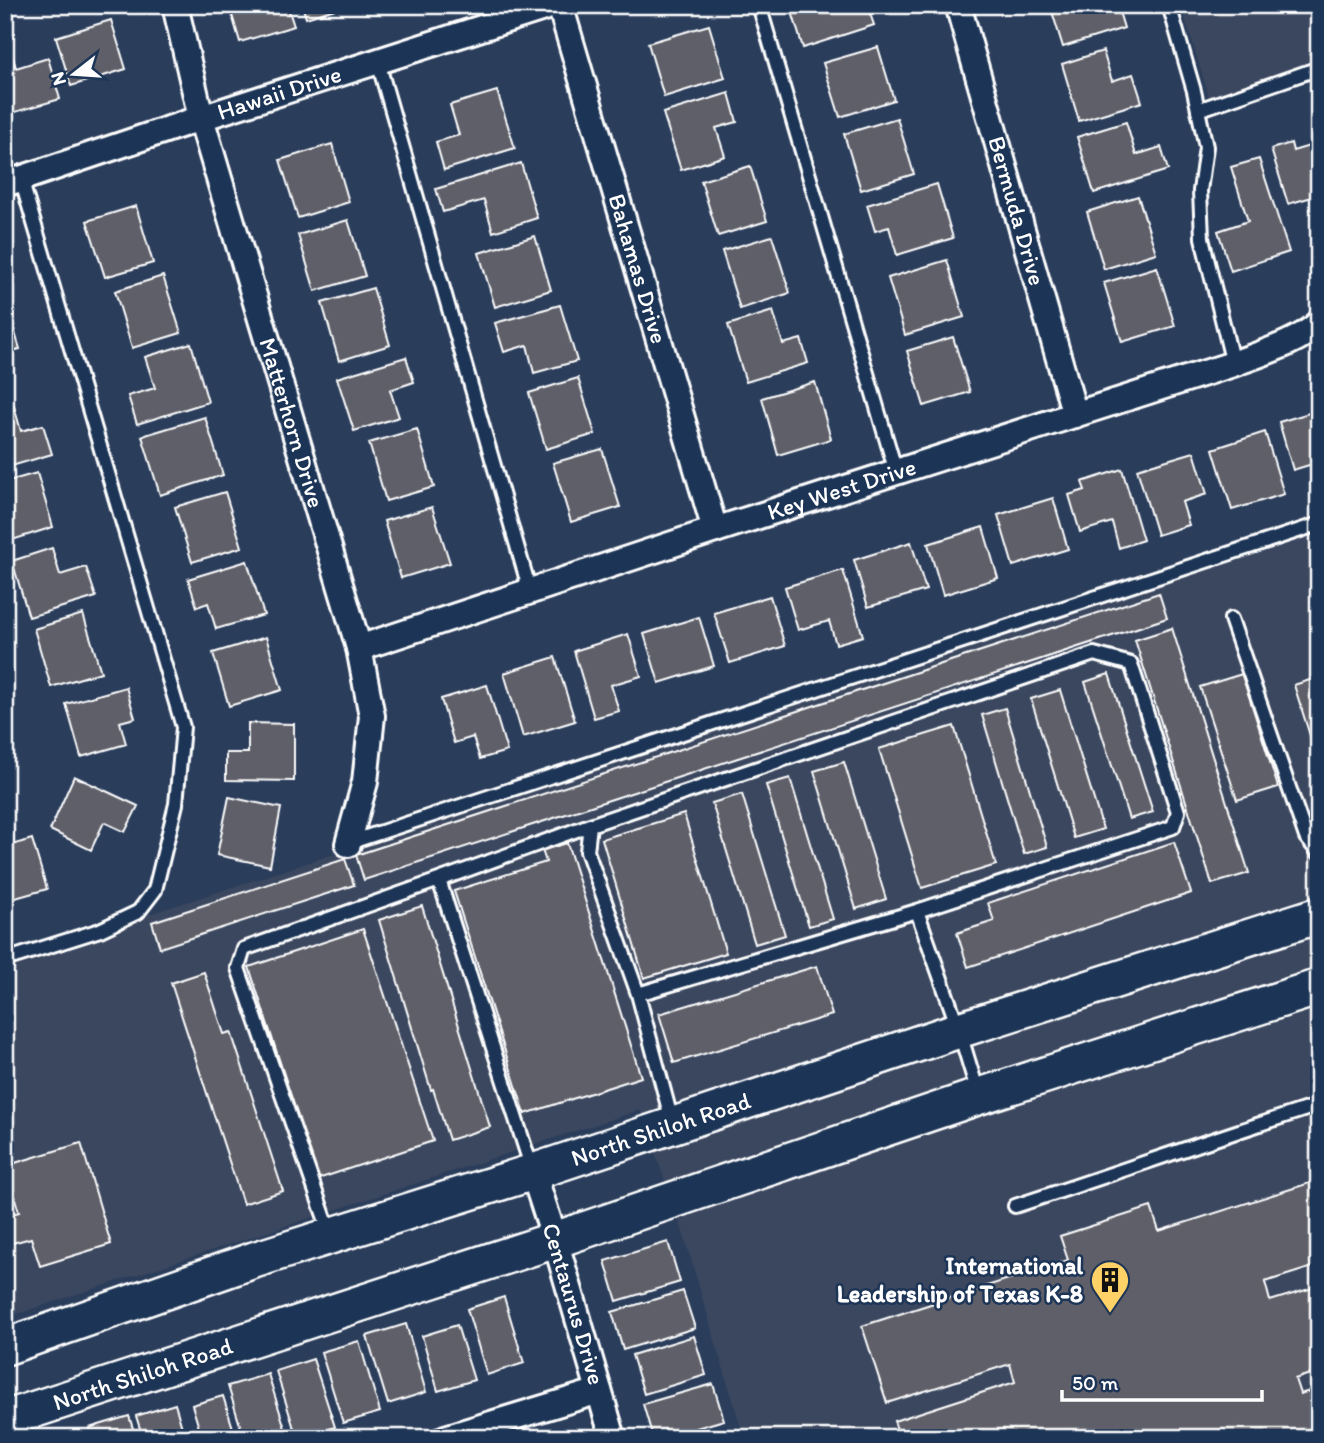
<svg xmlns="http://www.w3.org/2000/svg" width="1324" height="1443" viewBox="0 0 1324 1443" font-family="Itim,sans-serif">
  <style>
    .built { fill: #3a475f }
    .building { fill: #5f5f69; stroke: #fff; stroke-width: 2 }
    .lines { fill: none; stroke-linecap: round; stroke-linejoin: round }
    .service-casing { stroke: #fff; stroke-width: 18 }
    .minor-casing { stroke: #fff; stroke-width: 30 }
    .secondary-casing { stroke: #fff; stroke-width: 40 }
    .service { stroke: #1d3557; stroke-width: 12 }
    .minor { stroke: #1d3557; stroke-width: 24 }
    .secondary { stroke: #1d3557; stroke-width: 35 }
    .labels { text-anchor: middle; stroke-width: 5; stroke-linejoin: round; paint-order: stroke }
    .street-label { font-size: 24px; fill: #fff; stroke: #1d3557 }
    .poi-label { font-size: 24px; font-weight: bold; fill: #fff; stroke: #1d3557; text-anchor: end }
  </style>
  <rect width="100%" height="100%" fill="#2a3d5b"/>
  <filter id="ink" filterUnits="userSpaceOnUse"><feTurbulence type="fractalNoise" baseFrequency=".0143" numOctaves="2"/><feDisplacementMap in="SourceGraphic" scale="14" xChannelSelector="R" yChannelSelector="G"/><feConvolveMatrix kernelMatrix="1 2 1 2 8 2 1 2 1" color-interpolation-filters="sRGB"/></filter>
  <g filter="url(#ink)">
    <path class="built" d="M1181 5H1319V59L1209 98Z
      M1319 534V1438H744L681 1226 640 1110 5 1318V961Z"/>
    <path class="building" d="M229 5H287L294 26 240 42Z
      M302 5H348L306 18Z
      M790 5H867L874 25 803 48Z
      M1050 5H1117L1124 28 1063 47Z
      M111 20 126 69 71 86 56 37Z
      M709 25 725 78 664 97 648 43Z
      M5 37H7L16 68 48 58 60 99 5 115Z
      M878 47 894 100 840 117 823 63Z
      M1103 51 1112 81 1133 74 1142 102 1079 121 1062 64Z
      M497 91 515 148 444 170 436 142 459 135 450 105Z
      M729 93 737 122 716 128 725 156 681 170 663 113Z
      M897 118 914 174 861 190 844 134Z
      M1126 122 1136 155 1161 147 1168 170 1094 193 1077 137Z
      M1291 143 1293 151 1319 143V195L1288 204 1271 149Z
      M332 144 349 202 298 218 280 160Z
      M1259 159 1289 252 1231 271 1218 231 1248 221 1231 167Z
      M521 163 537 218 493 232 484 200 443 212 436 189Z
      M750 166 767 221 718 236 701 181Z
      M937 184 953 238 897 255 889 227 875 231 867 205Z
      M1138 196 1156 253 1104 269 1087 212Z
      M136 206 153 263 105 277 87 221Z
      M348 220 365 276 315 291 298 235Z
      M535 236 551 290 495 307 479 253Z
      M772 236 790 293 740 309 722 251Z
      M947 260 964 317 905 335 888 278Z
      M1157 267 1175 326 1122 342 1104 283Z
      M163 276 181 333 132 348 115 291Z
      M373 288 390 345 339 361 322 303Z
      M560 305 577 361 534 373 527 345 504 352 495 323Z
      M773 311 783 344 801 339 808 363 746 382 728 325Z
      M13 326 20 349 5 353V328Z
      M953 337 970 392 924 406 907 351Z
      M191 343 208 402 137 424 128 396 155 388 145 357Z
      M406 357 414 382 390 390 399 417 354 431 337 378Z
      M578 378 595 434 546 449 529 393Z
      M815 382 831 439 778 455 762 398Z
      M13 403 21 431 43 425 52 454 5 468V406Z
      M1319 410V462L1293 470 1279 422Z
      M205 417 223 475 160 495 142 436Z
      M417 429 434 487 386 501 369 443Z
      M1265 432 1284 494 1232 510 1213 449Z
      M602 449 620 507 571 522 553 463Z
      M1194 452 1207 494 1182 502 1189 525 1157 535 1137 469Z
      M1122 469 1143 540 1119 548 1112 522 1080 532 1069 495 1085 490 1082 482Z
      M37 473 53 527 6 542 5 482Z
      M225 492 242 547 192 562 175 507Z
      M1053 498 1068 549 1013 566 998 515Z
      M432 507 450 563 401 578 384 521Z
      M983 527 998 578 943 595 928 544Z
      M911 542 926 590 868 607 854 560Z
      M52 548 60 575 86 567 96 597 29 617 12 561Z
      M247 561 264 615 216 629 208 603 197 607 188 579Z
      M843 570 863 636 836 644 829 621 798 630 785 587Z
      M1159 593 1167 618 364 880 356 855Z
      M770 596 785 646 730 663 714 613Z
      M83 614 101 672 51 687 34 629Z
      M699 617 714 666 659 683 644 634Z
      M1172 628 1249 873 1212 884 1135 640Z
      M628 634 641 676 611 685 619 711 594 718 574 651Z
      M266 637 282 690 229 706 213 653Z
      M555 657 575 721 523 737 504 673Z
      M1109 674 1153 812 1129 819 1085 682Z
      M1242 674 1278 787 1237 800 1200 687Z
      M1319 677V764L1294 685Z
      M487 685 507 751 480 759 473 737 454 743 441 699Z
      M126 687 135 718 120 722 126 744 81 757 66 704Z
      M1060 690 1103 829 1074 838 1031 699Z
      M1005 708 1047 847 1024 854 982 715Z
      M248 723 294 724V781L226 780V753H248Z
      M954 726 996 865 922 888 879 749Z
      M844 762 886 899 856 909 814 771Z
      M74 776 138 806 125 832 104 822 91 850 50 830Z
      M790 778 833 919 809 926 766 785Z
      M742 794 785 935 755 944 712 803Z
      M229 797 281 808 270 866 217 855Z
      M684 814 726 953 644 978 602 839Z
      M32 839 47 889 5 901V847Z
      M1174 842 1191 893 968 967 957 933 994 921 988 903Z
      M567 843 641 1077 525 1114 454 891 546 862 542 850Z
      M345 859 354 885 160 948 152 922Z
      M422 906 490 1127 449 1140 433 1089 431 1090 379 920Z
      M363 929 433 1141 318 1179 249 967Z
      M817 966 832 1015 674 1063 659 1014Z
      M204 972 224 1034 231 1032 283 1191 243 1204 171 983Z
      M81 1143 111 1244 40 1266 31 1238 5 1245V1216L19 1212 5 1166Z
      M1319 1180V1265L1265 1282 1270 1301 1319 1286V1371L1295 1379 1300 1394 1319 1388V1438H900L894 1421 1015 1382 1010 1364 887 1403 862 1326 1068 1260 1060 1236 1151 1207 1159 1231Z
      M668 1242 680 1282 617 1301 605 1261Z
      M683 1291 695 1328 623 1350 612 1312Z
      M504 1297 524 1363 487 1375 467 1309Z
      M406 1324 426 1392 388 1404 367 1336Z
      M457 1325 474 1380 438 1391 422 1336Z
      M694 1336 706 1375 644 1394 632 1355Z
      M359 1341 380 1412 343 1423 321 1352Z
      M313 1359 335 1427 304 1438H297L276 1371Z
      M268 1374 288 1438H244L228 1386Z
      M713 1384 724 1420 662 1438H653L643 1404Z
      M223 1396 236 1438H202L192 1405Z
      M175 1404 185 1438H143L136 1416Z
      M129 1416 136 1438H92L89 1428Z"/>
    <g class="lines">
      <g class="service-casing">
        <path id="service" d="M759 5 896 472
          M1169 5 1194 91 1206 147 1200 191 1202 238 1233 364
          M378 62 530 591
          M1198 110 1319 68
          M1231 619 1306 837 1319 853
          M348 843 1319 524
          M917 911 959 1030 979 1096
          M5 960 100 930 138 912 155 890 176 804 183 727 21 179
          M638 994 587 851 590 825 1094 654 1131 664 1178 812 1173 827 917 911 638 994 673 1125
          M532 1169 439 880 590 825
          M1015 1206C1117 1173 1217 1137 1319 1105
          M330 1233 238 968 244 949 439 880"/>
      </g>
      <g class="minor-casing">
        <g id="minor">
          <path id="s1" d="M175 5 201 118 359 648 372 716 365 782 348 844"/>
          <path id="s2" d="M560 5 715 530"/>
          <path id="s3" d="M958 5 1075 415"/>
          <path id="s4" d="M5 184 201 118 553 5"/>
          <path id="s5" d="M359 648 715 530 1233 364C1259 354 1300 342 1319 323"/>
          <path id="s6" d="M533 1172 555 1240 613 1438"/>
          <path d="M445 1438 599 1391"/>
        </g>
      </g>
      <g class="secondary-casing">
        <g id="secondary">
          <path id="s7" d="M5 1347 254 1260 533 1172 959 1030 1319 915"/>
          <path id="s8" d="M5 1419 555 1240 980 1096 1319 987"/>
        </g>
      </g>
      <use href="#service" class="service"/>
      <use href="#minor" class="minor"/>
      <use href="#secondary" class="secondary"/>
    </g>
  </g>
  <defs>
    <g id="building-pin" transform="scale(2.0125)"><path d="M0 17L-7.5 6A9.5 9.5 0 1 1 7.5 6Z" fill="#ffd166" stroke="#1d3557"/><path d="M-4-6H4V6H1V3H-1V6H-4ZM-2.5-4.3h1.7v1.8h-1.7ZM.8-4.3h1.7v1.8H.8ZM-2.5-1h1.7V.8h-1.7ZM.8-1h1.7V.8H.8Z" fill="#111"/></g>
  </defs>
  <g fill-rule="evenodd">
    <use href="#building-pin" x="1110" y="1280"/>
  </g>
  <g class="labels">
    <g class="street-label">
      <text dy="8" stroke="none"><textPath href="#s4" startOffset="289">Hawaii Drive</textPath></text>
      <text dy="8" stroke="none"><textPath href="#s3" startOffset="214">Bermuda Drive</textPath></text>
      <text dy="8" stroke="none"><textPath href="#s2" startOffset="275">Bahamas Drive</textPath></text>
      <text dy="8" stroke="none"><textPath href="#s1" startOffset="434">Matterhorn Drive</textPath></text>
      <text dy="8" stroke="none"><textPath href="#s5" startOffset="508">Key West Drive</textPath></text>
      <text dy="8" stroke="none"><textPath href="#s7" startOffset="691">North Shiloh Road</textPath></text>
      <text dy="8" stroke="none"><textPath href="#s6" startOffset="138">Centaurus Drive</textPath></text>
      <text dy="8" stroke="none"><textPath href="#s8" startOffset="145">North Shiloh Road</textPath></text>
    </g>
    <g class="poi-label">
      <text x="1083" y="1274">International<tspan x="1083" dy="28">Leadership of Texas K-8</tspan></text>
    </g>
  </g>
  <rect width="1324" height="1443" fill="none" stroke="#1d3557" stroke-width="28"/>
  <rect x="14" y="14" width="1296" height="1415" fill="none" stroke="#fff" stroke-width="2.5" filter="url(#ink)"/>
  <g transform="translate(74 74) rotate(253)" stroke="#1d3557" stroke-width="5" paint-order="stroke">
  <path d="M0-5L12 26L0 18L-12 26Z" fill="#ffffff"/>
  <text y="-10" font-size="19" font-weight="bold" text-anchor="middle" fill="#ffffff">N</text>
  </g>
  <path d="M1062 1390v10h200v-10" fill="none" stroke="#ffffff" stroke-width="3.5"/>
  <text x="1072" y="1390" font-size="21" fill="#ffffff" stroke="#1d3557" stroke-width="5" paint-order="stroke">50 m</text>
</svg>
